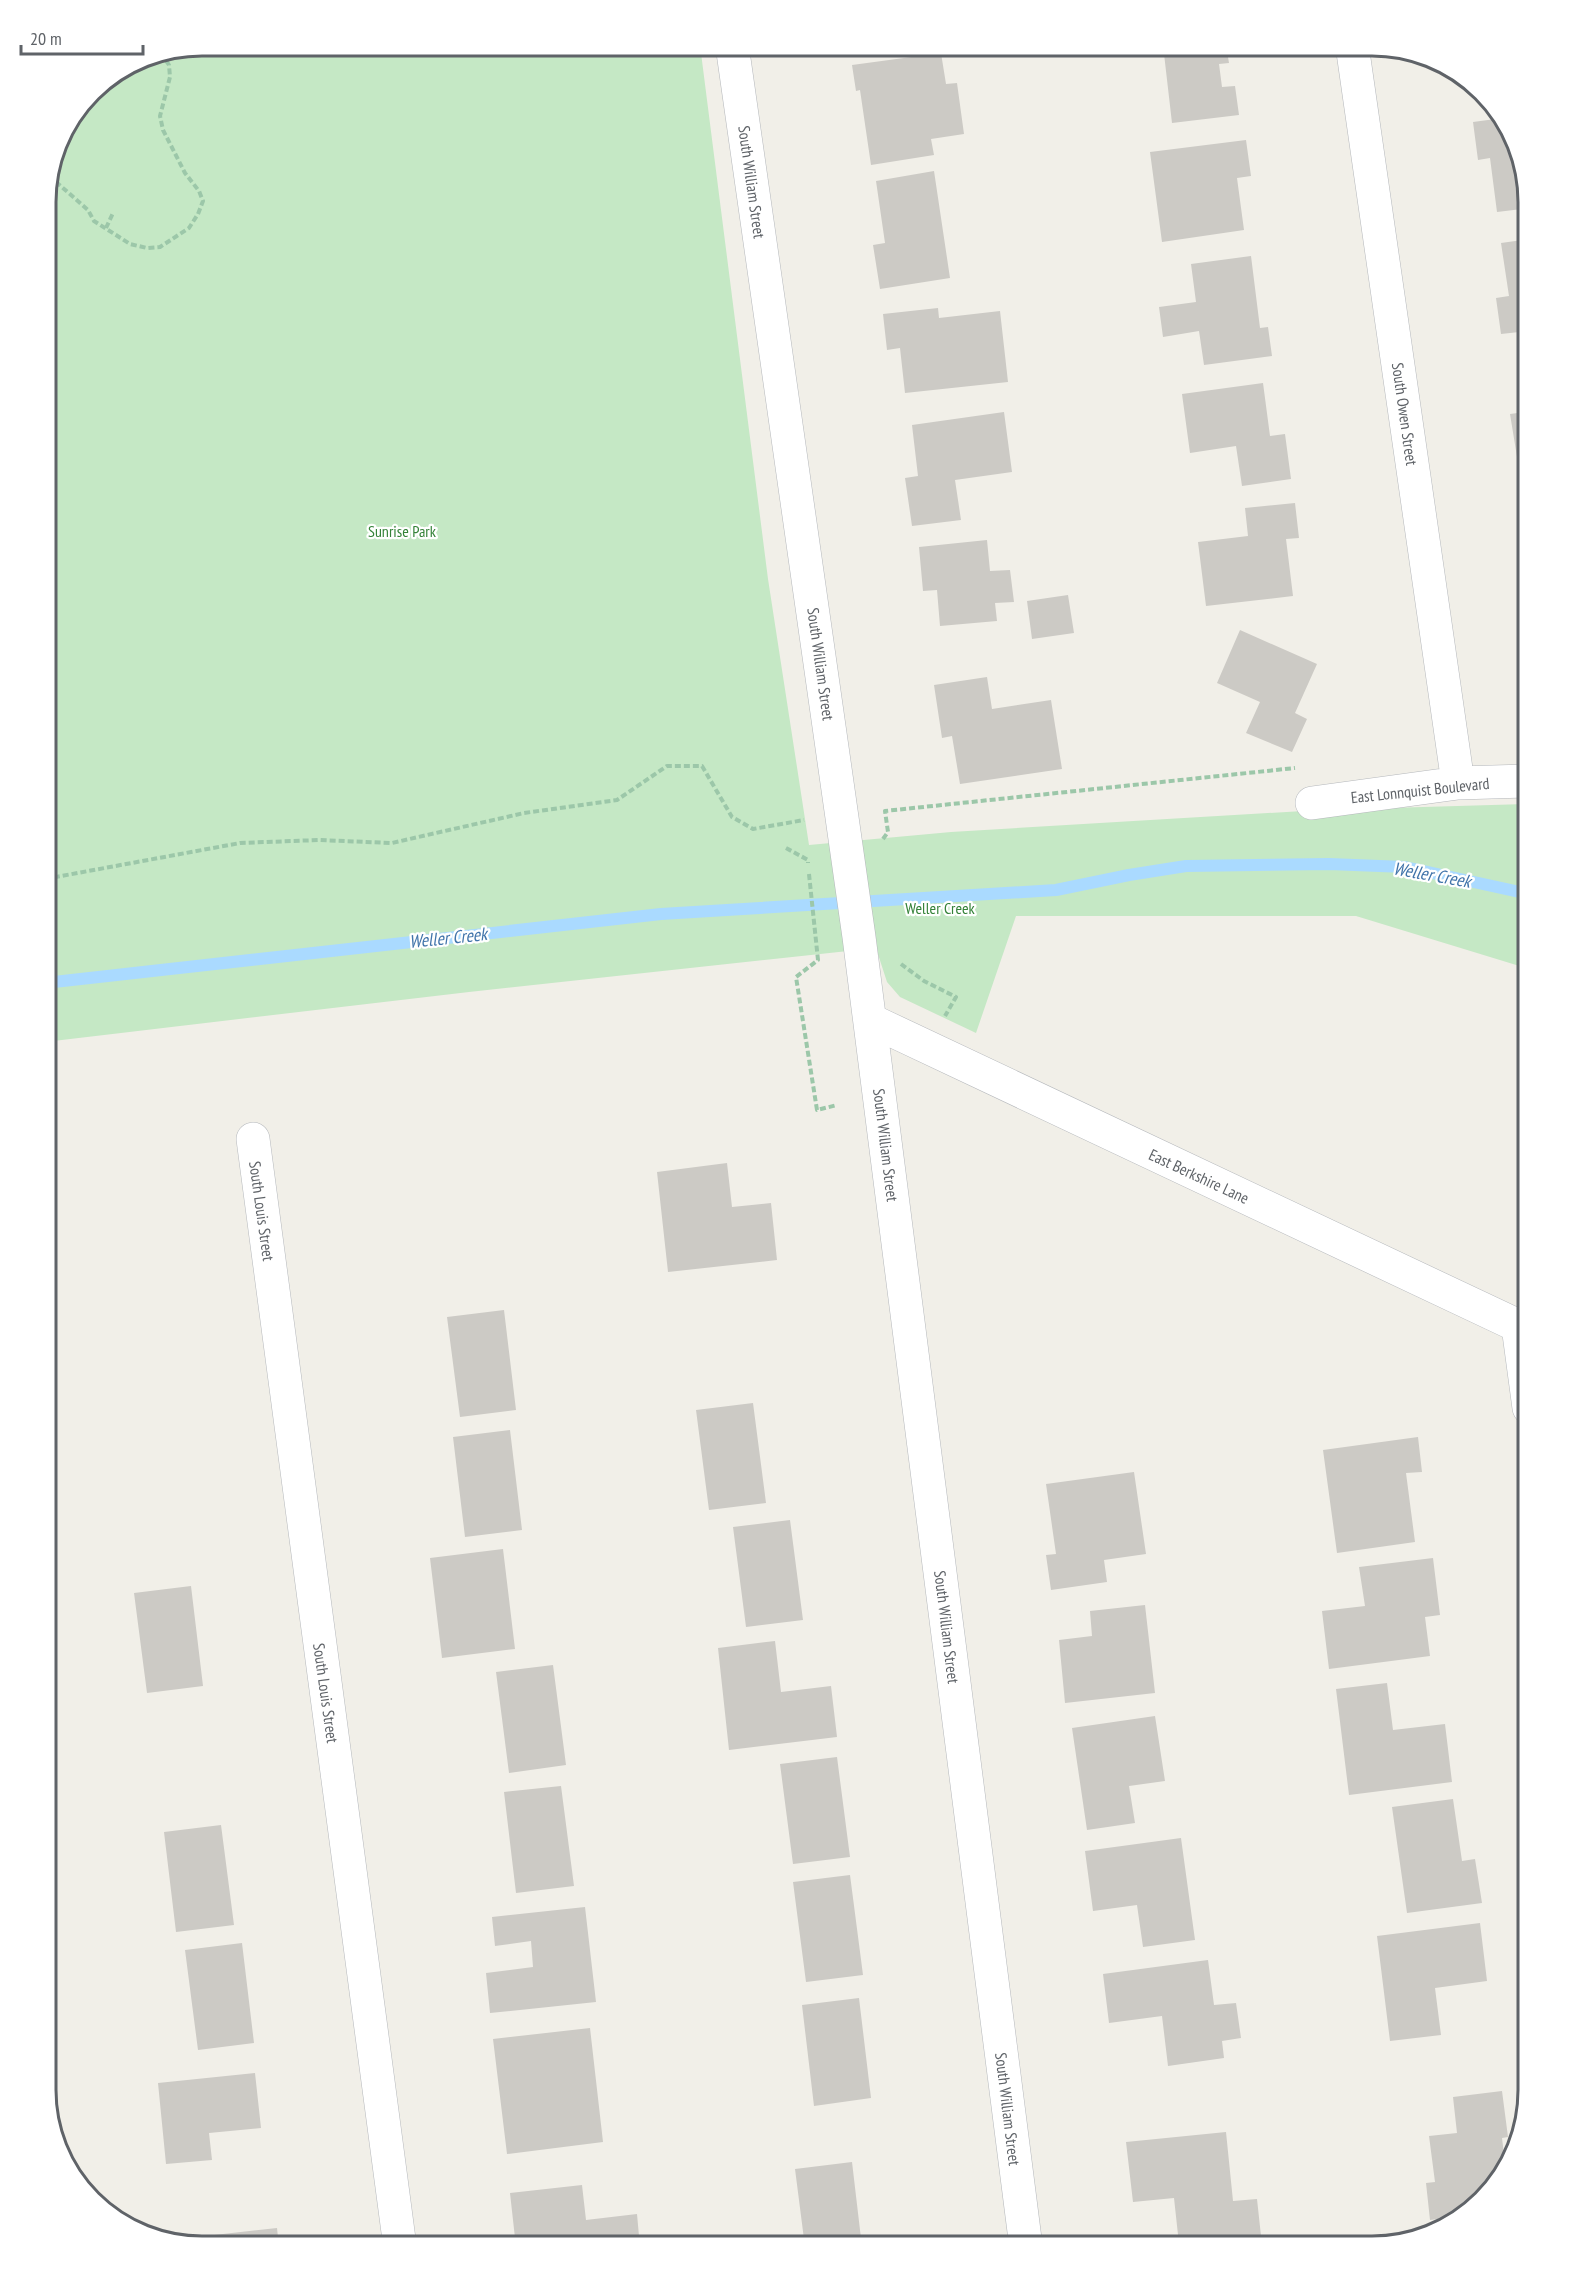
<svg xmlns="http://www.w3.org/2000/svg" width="1574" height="2292" viewBox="0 0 1574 2292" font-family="'PT Sans Narrow',sans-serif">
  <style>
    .green { fill: #c5e8c5 }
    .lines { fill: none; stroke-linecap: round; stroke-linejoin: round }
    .stream { stroke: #aadaff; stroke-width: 12 }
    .building { fill: #cccac5 }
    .minor-casing { stroke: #b5b8bc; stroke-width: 34 }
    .path { stroke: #9cc7a9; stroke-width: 4; stroke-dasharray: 6 3; stroke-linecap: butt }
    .minor { stroke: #fff; stroke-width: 33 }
    .labels { text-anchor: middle; stroke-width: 4.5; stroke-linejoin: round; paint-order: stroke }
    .street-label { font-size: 16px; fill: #5f6368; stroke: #fff }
    .park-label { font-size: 16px; fill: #348238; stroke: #fff }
    .water-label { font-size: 18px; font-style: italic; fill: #4174aa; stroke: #fff }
    .rim { fill: none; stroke: #5f6368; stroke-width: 3 }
  </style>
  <rect width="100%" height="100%" fill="#f1efe8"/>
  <path class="green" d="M202 45H700L768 579 809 845 951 832 1320 810 1529 804V969L1356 916H1016L976 1033 900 997 887 982 876 948 469 992 45 1042V192L57 141 91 91 142 57Z"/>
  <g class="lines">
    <path class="stream" d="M45 983 661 914 1056 890 1129 875 1186 866 1329 864 1405 867 1529 894"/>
  </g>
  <path class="building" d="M1163 45H1226L1229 63 1219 64 1222 87 1235 86 1239 115 1172 123Z
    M941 53 946 84 957 83 964 134 931 139 934 155 871 165 860 90 856 91 852 65Z
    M1466 79 1479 92 1468 94Z
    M1503 118 1508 124 1529 208 1497 212 1490 158 1478 160 1473 122Z
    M1246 140 1251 176 1237 178 1244 230 1162 242 1150 152Z
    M934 171 950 278 880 289 873 245 885 243 876 181Z
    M1529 239V331L1501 334 1496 298 1509 296 1501 243Z
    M1251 256 1260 328 1268 327 1272 356 1204 365 1199 331 1163 337 1159 307 1196 302 1191 264Z
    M938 308 939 318 1000 311 1008 382 905 393 900 348 887 350 883 314Z
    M1529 352V461L1518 463 1510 414 1525 412 1517 354Z
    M1263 383 1270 436 1285 434 1291 479 1242 486 1236 446 1190 453 1182 394Z
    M1004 412 1012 472 955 480 961 520 912 526 905 478 918 476 912 425Z
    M1529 486V523H1525L1521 487Z
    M1295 503 1299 538 1286 539 1293 596 1206 606 1198 542 1248 536 1245 508Z
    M987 540 990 571 1010 570 1014 602 995 603 997 621 940 626 937 590 923 591 919 547Z
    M1068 595 1074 633 1032 639 1027 601Z
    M1240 630 1317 664 1295 713 1307 719 1292 752 1246 733 1260 702 1217 683Z
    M987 677 992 709 1051 700 1062 769 960 784 952 736 942 738 934 685Z
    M727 1163 732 1207 771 1203 777 1260 668 1272 657 1172Z
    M504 1310 516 1410 460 1417 447 1317Z
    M753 1403 766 1503 709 1510 696 1410Z
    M510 1430 522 1530 465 1537 453 1437Z
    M1418 1437 1422 1472 1406 1473 1415 1542 1337 1553 1323 1450Z
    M1134 1472 1146 1554 1104 1560 1107 1582 1051 1590 1046 1555 1056 1554 1046 1484Z
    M790 1520 803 1620 746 1627 733 1527Z
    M503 1549 515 1649 442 1658 430 1558Z
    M1433 1558 1440 1615 1425 1617 1430 1656 1329 1669 1322 1611 1365 1606 1359 1567Z
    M191 1586 203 1686 147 1693 134 1593Z
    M1145 1605 1155 1693 1065 1703 1059 1640 1092 1636 1090 1611Z
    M775 1641 781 1692 831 1686 837 1737 729 1750 718 1648Z
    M553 1665 566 1765 509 1773 496 1672Z
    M1387 1683 1393 1730 1445 1724 1452 1782 1349 1795 1336 1689Z
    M1155 1716 1165 1781 1129 1786 1135 1823 1087 1830 1072 1728Z
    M837 1757 850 1857 793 1864 780 1764Z
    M561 1786 574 1886 516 1893 504 1792Z
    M1453 1799 1462 1861 1475 1859 1482 1903 1407 1913 1392 1807Z
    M221 1825 234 1925 176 1932 164 1832Z
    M1181 1838 1195 1940 1143 1947 1137 1905 1093 1911 1085 1851Z
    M850 1875 863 1975 806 1982 793 1882Z
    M585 1907 596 2002 490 2013 486 1973 533 1967 531 1941 495 1946 492 1917Z
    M1480 1923 1487 1981 1435 1988 1441 2035 1390 2041 1377 1936Z
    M242 1943 254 2043 198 2050 185 1950Z
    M1208 1960 1214 2005 1236 2003 1241 2038 1222 2041 1224 2058 1168 2066 1162 2016 1109 2023 1103 1974Z
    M859 1998 871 2098 814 2106 802 2005Z
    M590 2028 603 2142 507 2154 493 2039Z
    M255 2073 261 2128 209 2133 212 2160 166 2164 158 2083Z
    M1502 2091 1508 2137 1502 2138 1506 2171 1460 2216 1430 2220 1426 2183 1435 2182 1429 2136 1457 2133 1453 2097Z
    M1226 2132 1233 2201 1257 2199 1261 2236 1179 2244 1174 2198 1133 2202 1126 2142Z
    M852 2162 862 2247H805L795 2169Z
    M582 2185 586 2220 637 2214 640 2247H516L510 2193Z
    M277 2228 279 2247H192L179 2243V2239Z"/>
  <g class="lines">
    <g class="minor-casing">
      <path id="minor" d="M732 45 859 937 1026 2247
        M1352 45 1458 783
        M1312 803 1458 783 1529 781
        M870 1020 1529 1331
        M253 1139 400 2247
        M1518 1326 1529 1408"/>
    </g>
    <path class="path" d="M59 139V144L51 167 55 181 88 210 94 221 130 244 147 248 160 247 189 228 198 214 203 201 199 191 185 173 163 130 160 116 170 77 169 65 161 53
      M106 228 113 213
      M883 839 888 832 885 811 1295 768
      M786 848 808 860V863
      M809 874 818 960 796 977 817 1110 837 1105
      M45 879 240 843 319 840 392 843 524 813 617 800 667 766H702L732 817 753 829 804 820
      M901 964 924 981 956 997 945 1016"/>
    <use href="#minor" class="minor"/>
  </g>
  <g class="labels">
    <g class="street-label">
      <text transform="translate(752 182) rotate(82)" y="6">South William Street</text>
      <text transform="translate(1405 414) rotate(82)" y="6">South Owen Street</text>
      <text transform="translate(821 664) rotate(82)" y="6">South William Street</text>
      <text transform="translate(1420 790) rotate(-6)" y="6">East Lonnquist Boulevard</text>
      <text transform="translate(886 1145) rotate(83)" y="6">South William Street</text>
      <text transform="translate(1199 1176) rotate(25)" y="6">East Berkshire Lane</text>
      <text transform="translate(262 1211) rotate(82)" y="6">South Louis Street</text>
      <text transform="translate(947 1627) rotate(83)" y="6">South William Street</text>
      <text transform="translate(326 1693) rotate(82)" y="6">South Louis Street</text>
      <text transform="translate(1008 2109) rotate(83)" y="6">South William Street</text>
    </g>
    <g class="park-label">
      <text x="402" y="537">Sunrise Park</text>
      <text x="940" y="914">Weller Creek</text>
    </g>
    <g class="water-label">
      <text transform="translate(1432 875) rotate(10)" y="6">Weller Creek</text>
      <text transform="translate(448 938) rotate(-6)" y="6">Weller Creek</text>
    </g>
  </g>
  <path d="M0 0H1574V2292H0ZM202 56H1372A146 146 0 0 1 1518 202V2090A146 146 0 0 1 1372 2236H202A146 146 0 0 1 56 2090V202A146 146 0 0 1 202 56Z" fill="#fff" fill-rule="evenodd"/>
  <path class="rim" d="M202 56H1372A146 146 0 0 1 1518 202V2090A146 146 0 0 1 1372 2236H202A146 146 0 0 1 56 2090V202A146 146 0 0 1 202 56Z"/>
  <path d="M21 45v9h122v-9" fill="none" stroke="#5f6368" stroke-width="3"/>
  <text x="30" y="45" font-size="18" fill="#5f6368" stroke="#ffffff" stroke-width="4.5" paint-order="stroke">20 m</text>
</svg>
